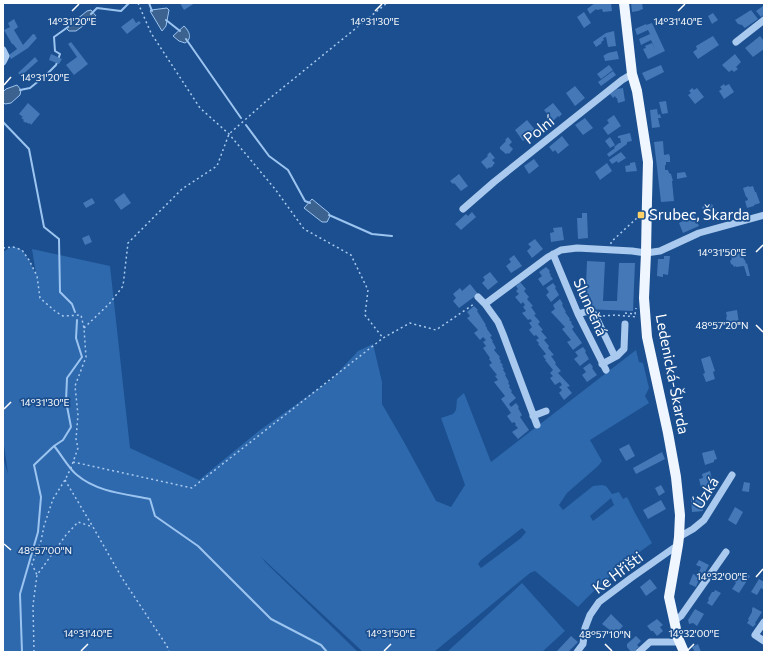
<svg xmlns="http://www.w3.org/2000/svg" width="767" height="655" viewBox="0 0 767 655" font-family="Commissioner,sans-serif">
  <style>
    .green { fill: #2e69ad; fill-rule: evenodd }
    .water { fill: #3c6290; stroke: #9cc4f0 }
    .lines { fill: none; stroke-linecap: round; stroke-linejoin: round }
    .stream { stroke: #9cc4f0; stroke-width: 2 }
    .building { fill: #4478b7 }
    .path { stroke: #a9c9ee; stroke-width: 1.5; stroke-dasharray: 2 3; stroke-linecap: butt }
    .minor { stroke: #a9c9ee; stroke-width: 7 }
    .major { stroke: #f0f6ff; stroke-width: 10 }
    .ticks { fill: none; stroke: #fff; stroke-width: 1.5 }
    .poi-dot { fill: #ffd166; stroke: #1b4f8f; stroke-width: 1.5 }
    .labels { text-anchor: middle; stroke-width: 3.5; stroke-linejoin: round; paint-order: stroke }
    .street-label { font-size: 15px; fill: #fff; stroke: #1b4f8f }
    .poi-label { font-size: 15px; fill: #fff; stroke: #1b4f8f; text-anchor: start }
    .ticks-label { font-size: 10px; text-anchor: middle; fill: #fff; stroke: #1b4f8f; stroke-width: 3.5; stroke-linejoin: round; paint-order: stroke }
  </style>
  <rect width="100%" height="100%" fill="#1b4f8f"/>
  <path class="green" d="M13 246 22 250 29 260 36 274 32 249 110 266 130 448 199 480 260 430 332 379 358 351 373 344 382 382V404L404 442 436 501 451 507 465 485 441 418 453 414 456 410 457 399 464 393 491 462 636 350 639 362 643 363 649 388 645 396 649 403 590 440 602 461 598 466 567 493 559 505 563 510 593 486 602 485 606 486 612 494 619 492 623 499 627 497 635 513 652 543C625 562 600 584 578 607L535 571 530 573 434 652H363L261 557 266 563 358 652H3V457L8 474 3 438V252ZM611 498 614 505 593 521 590 516ZM522 528 526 532 521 538 481 568 478 564 481 560Z
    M522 583 565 631 542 652H447Z"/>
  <path class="water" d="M167 8 169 10 166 26 162 31 150 11 151 10Z
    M91 10 96 16 91 20 76 31H69L66 28 87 11Z
    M184 26C189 31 193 38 185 43L179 41 173 36Z
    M17 85 21 90 20 95 11 103 5 104 3 102V92L6 89Z
    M312 199 329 213 330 216 327 222H322L304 208Z"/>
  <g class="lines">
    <path class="stream" d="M149 3 152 11
      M91 14 97 8 121 11 129 3
      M166 20 180 31
      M186 39 241 118
      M20 90 30 88 46 75 56 65 60 54 55 51 54 37 68 27
      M3 122 29 149 44 227 59 239 60 292 72 304 75 312
      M246 125 269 156 288 170 305 201 310 203
      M329 215 372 234 392 236
      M54 446C61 454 69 469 77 475 97 492 125 494 150 499L155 516 198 546 271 619 321 645 327 652
      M22 652 20 594 38 532 41 497 34 465 54 446 63 440 71 427 66 401 67 378 82 357 76 338 77 320"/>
  </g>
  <path class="building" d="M180 3H195L184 10Z
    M595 3H611L612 11 603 12 602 9 597 10 596 9 590 14 587 9Z
    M631 3H642L643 9 638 11 632 12Z
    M763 6 764 7V14L761 17 756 11Z
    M751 10 758 19 745 28 742 25 738 24 735 20Z
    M584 12 591 23 584 28 577 17Z
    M713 13 718 20 712 24 708 16Z
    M133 18 136 23 139 21 141 23 127 34 121 27Z
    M14 19 18 27 14 30 23 45 33 34H34L36 36H35L37 38 28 48 11 59 9 55 17 49 13 44H12L4 30 10 27 8 23Z
    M652 23 665 51 648 59 643 49 646 48 645 46 652 43 655 49 651 40 641 45 639 39 650 34 648 30 637 35 635 29 646 24V25Z
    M614 31 616 46 608 47 606 37 603 38 604 40 601 42 602 43 596 47 593 42 606 33Z
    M713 36 719 45 698 59 693 52 697 49 696 46Z
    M760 36 764 41V49L753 57 745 48Z
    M71 42 88 64 74 75 66 65 77 57 68 44Z
    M617 51 619 59 605 61 604 57 603 56 608 53Z
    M51 54 62 59 59 64 49 60Z
    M735 54 741 62 736 67 738 69 734 72 732 70 729 72 722 65Z
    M35 57 38 61 21 76 18 73Z
    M609 65 613 70 601 79 597 74Z
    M661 65 664 72 646 81 642 73Z
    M613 71 616 75 601 86 598 82Z
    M724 84 725 86 729 84 734 92 724 99 719 91 722 89 720 87Z
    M575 86 585 98 575 106 566 93Z
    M623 88 625 101 618 103 617 98H616L615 96 613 98 610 94 617 89Z
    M692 88 694 90 697 88 704 97 695 104 688 95 691 93 689 91Z
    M666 101 668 113 662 114 659 102Z
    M28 103 40 114 31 125 30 123 29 124 26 122V123L23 121 24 120 21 118 23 117 19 114Z
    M553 103 562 114 559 117 558 116 553 121 544 110Z
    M657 109 658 115 660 114 661 118H658L660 127 652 128 650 110Z
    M614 115 621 126 608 135 603 128 609 123 607 120Z
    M585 118 593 128 583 135 575 125Z
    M527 120 536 131 528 137V139H526L523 141 515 130Z
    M630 133 632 141 627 142V144L609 157 607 154 615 148 614 147 619 143H621L620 138H618V136Z
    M562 136 569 145 558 154 555 150 553 152 549 147Z
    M508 137 512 142 509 145 513 149 509 154 508 153 506 154 500 149V147L506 141 505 140Z
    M610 137 615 145 610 148 605 141Z
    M663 141 664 155 669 154 670 157V162H666V165H665V170H668L669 173 671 174 673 181H672L674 201 661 202 654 142Z
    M490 152 495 158 492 160 495 163 493 165V166L490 168V167L487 169 481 162 488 156 487 155Z
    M621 152 626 158 618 163 617 161 612 164 609 160Z
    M534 159 539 166 529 174 524 166Z
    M635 162 637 171 626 172 625 166 630 165V163Z
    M607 163 612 171 600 180 595 172Z
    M685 172 687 177 677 179V173Z
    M459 174 468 186 461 191 454 183 453 184 450 181Z
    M749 186V187L753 186 755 192H756L760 203 754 205V206L747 208 745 201 748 200 747 197H746L743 188Z
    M124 193 131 203 121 210 114 200Z
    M92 198 95 203 86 208 83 203Z
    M710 203 712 204 714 209H716L717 212 715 213 716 215 706 218 702 207Z
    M472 212 476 217 461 230 455 224 466 214 468 216Z
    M582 213H587L588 238 578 239 577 218H582Z
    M693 213 699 226 683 233 679 223 685 220 684 217Z
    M562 227 564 240 551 242 550 233 554 232 553 228Z
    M89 235 92 242 85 245 82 238Z
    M535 239 543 249 532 258 527 251 531 247 528 244Z
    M740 252 741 255H743L744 260H745L746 264 747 263 750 276H747L744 266 736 267V266L734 267 733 265 731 264 730 261 732 259 730 254Z
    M514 255 522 266 511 273 506 266 511 262 509 259Z
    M664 256H670L668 275 663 274V277L657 276 658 259H664Z
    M587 261 605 262 603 301H617L619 263H635L633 311 585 309Z
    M546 267 550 271 549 272 551 275H550L553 279 543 286 538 279 542 276 539 272Z
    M490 272 498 282 488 290 482 283 485 280 483 277Z
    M520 282 526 289 524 291 529 297 527 299 533 306 531 307 536 314 534 315 540 322 538 324 543 330 541 331 547 338 544 340 549 346 548 348 554 355 551 356 556 363 555 364 561 371 558 373 570 386 567 387 572 393 564 400 559 393 562 390 559 387 562 385 560 382 555 385 550 378 553 376 550 373 553 370 545 360H546L543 356 546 354 538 344 539 343 536 340 539 338 536 335 534 336 529 330 532 327 529 323 532 321 530 319 528 320 522 313 526 311 523 307 525 305 523 302 521 304 515 297 519 294 516 291 518 289 516 286Z
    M553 283 556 287 555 288 559 295 551 302 546 295 549 292 546 288Z
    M470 284 478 294 459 308 453 301 456 298 453 294 460 288 462 291Z
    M560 299 563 304 562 305 566 312H565L570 319 569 320 572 322 571 323 574 327 572 329 582 343 573 350 567 342 571 340 562 329 565 327 551 312 555 309 553 305Z
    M474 306 478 310 477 311 486 325H485L487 328V329L492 336 490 337 493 341H492L496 348 494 350 500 357 499 358 501 361 500 362 503 365 502 366 504 369 503 370 506 374 505 375 509 382 508 383 510 386 509 387 512 391 511 392 516 398 509 404 511 407 516 403 519 407 518 408 522 415 520 417 529 430 518 439 512 432 518 428 515 425 516 424 514 422 512 423 507 416 511 413 501 399 505 396 494 382 498 380 495 376 497 375 489 365 492 363 489 359 490 358 483 348 486 346 483 342 486 340 483 337 480 340 474 333 478 330 467 318 470 316 467 312Z
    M737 310 739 323H743V325L728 328 726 317H727L726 312Z
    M583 347 586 351 585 352 589 359 580 366 574 359 578 356 575 352Z
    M710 356 715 371 713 372 715 379 706 382 703 374 705 373 701 359Z
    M590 363 593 367 592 368 597 375 587 382 582 375 586 372 583 368Z
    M629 444 635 456 626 461 619 449Z
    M714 450 717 459 714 460V462L705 465 702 453Z
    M662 452 665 459 636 474 633 468Z
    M710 471 713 484 701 487 699 479 703 478 702 474Z
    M744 482 750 483 749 492 742 491Z
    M661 485 665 492 659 496 655 488Z
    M702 497 703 511 692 512 691 498Z
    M661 500 666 509 648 519 643 510Z
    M735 507 743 512 736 525 728 520Z
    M699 560 709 565 704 574 699 572 701 567 696 565Z
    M693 574 700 577 696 587 689 584Z
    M740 574 744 577 746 574 750 576 739 593 732 589 736 583 735 582 734 580 737 575Z
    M650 579 657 588 646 596 640 587Z
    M759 579 764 582V590L761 588 757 595 751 592Z
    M715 590 721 593 712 606 707 603 709 600 708 599 712 592H714Z
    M753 607 762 612 755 623 756 624 753 627 747 623 749 620 748 619 752 612V609Z
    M695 609 704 614 697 626 693 623 689 624 688 620Z
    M611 614 623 626 613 637 609 634 611 631 602 624Z
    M657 619 663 625 660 627 663 631 657 636 653 631H651L647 626Z
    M571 636 578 642 568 652H558L557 651Z
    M636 636 641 641 637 645 639 647 636 649 637 650 635 652H631L627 647V644Z
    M698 644 701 652H695L692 647Z"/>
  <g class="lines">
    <path class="path" d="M138 3 151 33 200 108 229 134 275 189 304 229 351 255 368 290 365 315 383 338
      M611 244V242L638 217
      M3 248 13 247 22 250 29 260 37 276 40 298 56 312 63 316 81 315 84 328 86 357 75 386 78 415 76 439 78 448 71 468 65 480 53 499 44 526 41 541 32 564 37 575
      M625 313 635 314 636 308
      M603 316 615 315 637 317
      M84 328 110 303 123 286 128 243 182 189 217 166 229 134 264 103 387 3
      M73 462 192 488 383 338 410 323 436 330 474 304
      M65 480 93 527 122 578 167 646 169 652
      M34 652 33 605 37 575 66 535 78 522 93 527"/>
    <path class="minor" d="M736 42 764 20
      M3 50 6 56 3 62
      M463 209 494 182 622 80 632 74
      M553 254 578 314 606 370
      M478 297 485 304
      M578 314C585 312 589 310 595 315L615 357
      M602 364 617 356 624 349 625 324
      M533 416 546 411
      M537 425 503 334 498 322 485 304 548 257 561 250 577 248 632 251 646 253 660 251 699 233 764 215
      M679 537 693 529 704 520 732 475
      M674 621 681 616 726 552
      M764 622 755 635 764 641
      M577 652 583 644 585 628 590 615 599 602 631 578 678 545
      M639 652 650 642H680"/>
    <path class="major" d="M624 3 632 74 637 91 648 162 647 200 646 253 644 298 647 337 668 433 676 477 680 515 679 537 678 545 669 597 678 638 684 652"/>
  </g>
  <path class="ticks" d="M72 11 79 4M375 11 382 4M678 11 685 4M4 85 11 77M756 252 763 245M756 325 763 332M4 409 11 402M4 544 11 550M756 577 763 569M605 644 612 651M81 651 88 644M384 651 391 644M687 651 694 644"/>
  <rect class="poi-dot" x="637" y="211" width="8" height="8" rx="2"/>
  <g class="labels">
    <g class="street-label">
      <text transform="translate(539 130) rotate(-39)" y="5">Polní</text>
      <text transform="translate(590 307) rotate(66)" y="5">Slunečná</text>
      <text transform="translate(672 374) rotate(79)" y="5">Ledenická-Škarda</text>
      <text transform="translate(706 493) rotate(-58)" y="5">Úzká</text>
      <text transform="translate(618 573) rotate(-37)" y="5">Ke Hřišti</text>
    </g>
    <g class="poi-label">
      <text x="649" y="220">Srubec, Škarda</text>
    </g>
  </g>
  <g class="ticks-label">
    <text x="72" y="25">14°31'20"E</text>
    <text x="375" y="25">14°31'30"E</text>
    <text x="678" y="25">14°31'40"E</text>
    <text x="45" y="81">14°31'20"E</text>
    <text x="722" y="256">14°31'50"E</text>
    <text x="722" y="329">48°57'20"N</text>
    <text x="45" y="406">14°31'30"E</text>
    <text x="45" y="554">48°57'00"N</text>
    <text x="722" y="580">14°32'00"E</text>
    <text x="88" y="637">14°31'40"E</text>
    <text x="391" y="637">14°31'50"E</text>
    <text x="694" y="637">14°32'00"E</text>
    <text x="605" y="638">48°57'10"N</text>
  </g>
  <rect width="767" height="655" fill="none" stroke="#ffffff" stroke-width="8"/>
</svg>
